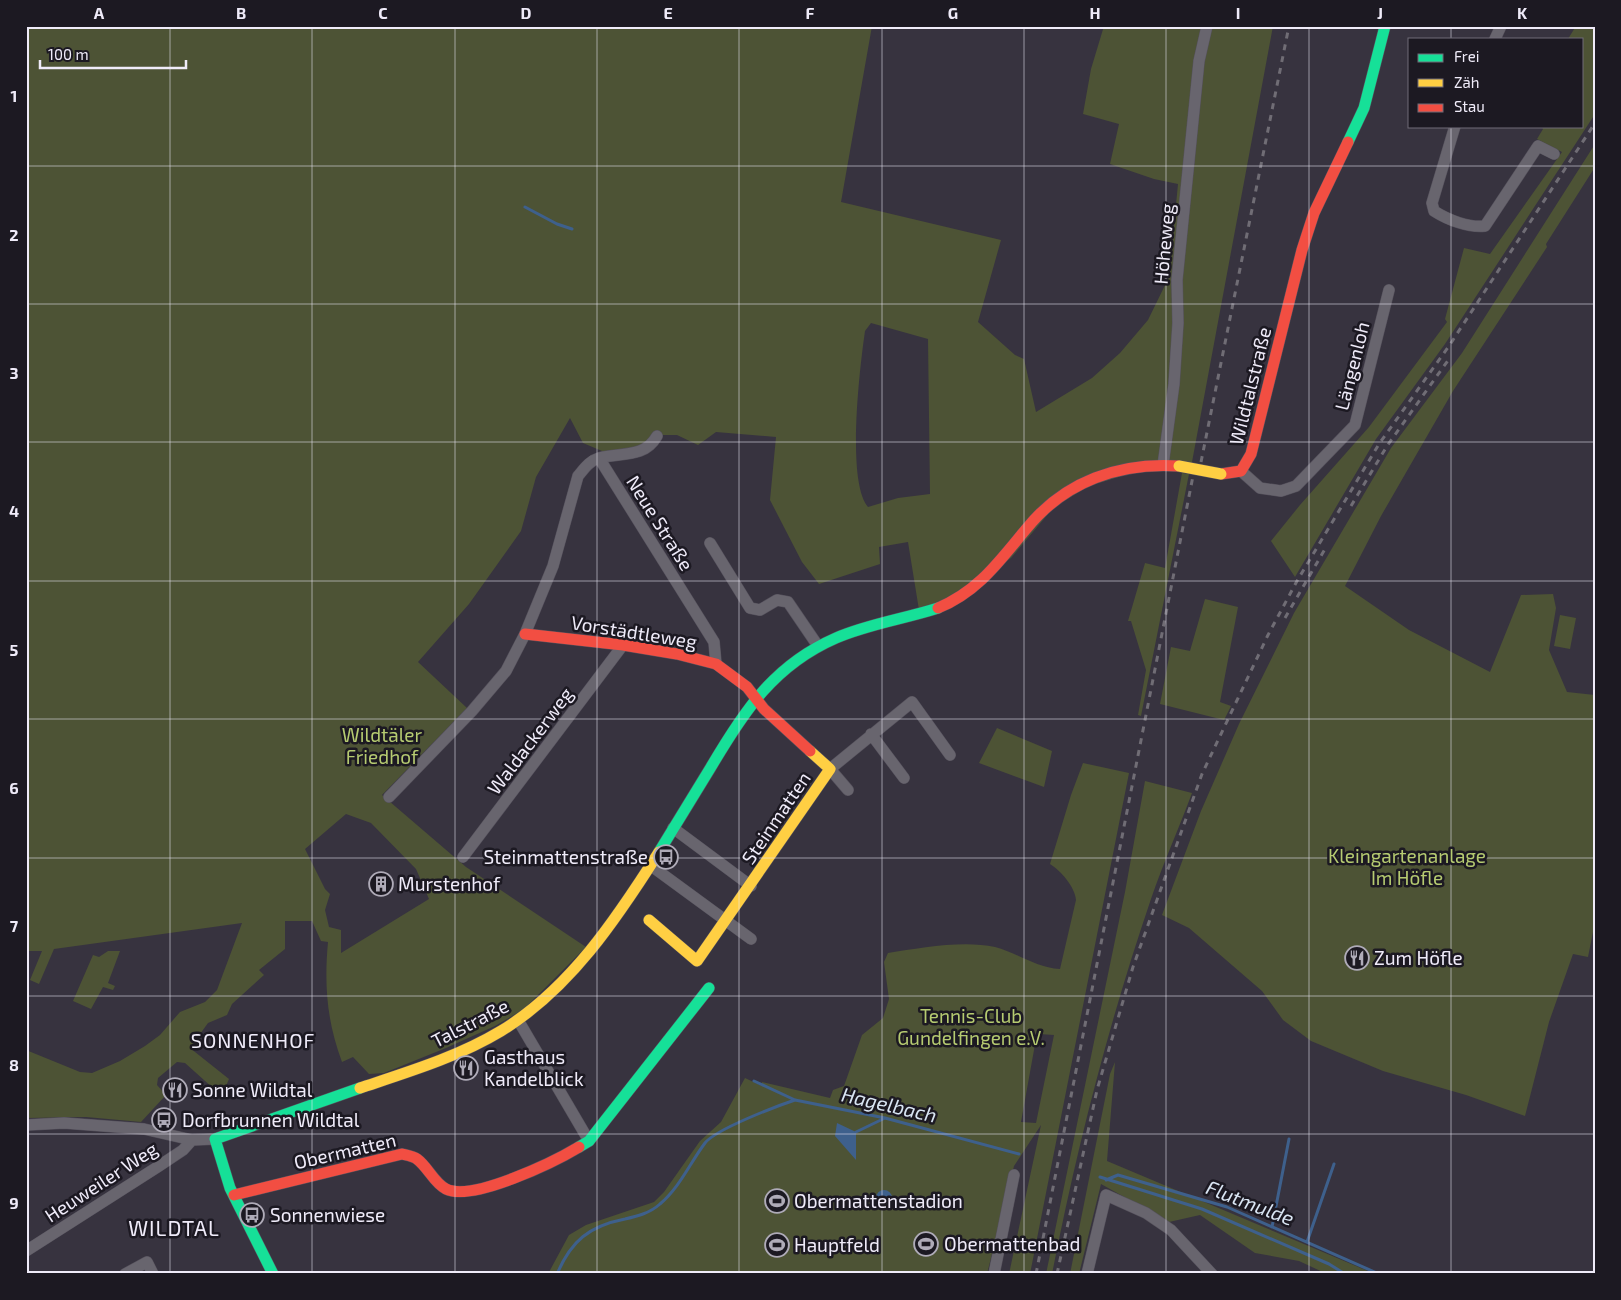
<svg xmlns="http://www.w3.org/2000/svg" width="1621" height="1300" viewBox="0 0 1621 1300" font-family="'Exo 2',sans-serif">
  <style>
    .green { fill: #4d5335; fill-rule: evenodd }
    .water { fill: #3e608c }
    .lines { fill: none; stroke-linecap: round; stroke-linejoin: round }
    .stream { stroke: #3e608c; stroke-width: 3 }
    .street-casing { stroke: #55515c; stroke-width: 12 }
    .fast-casing { stroke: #55515c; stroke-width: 12 }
    .slow-casing { stroke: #55515c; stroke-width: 12 }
    .jam-casing { stroke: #55515c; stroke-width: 12 }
    .street { stroke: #68656e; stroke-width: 11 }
    .fast { stroke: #16e098; stroke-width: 11 }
    .slow { stroke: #ffcf43; stroke-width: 11 }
    .jam { stroke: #f24e42; stroke-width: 11 }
    .rail { stroke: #706d75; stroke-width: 3; stroke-dasharray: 6 6; stroke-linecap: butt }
    .slow-bridge-casing { stroke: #55515c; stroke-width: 12; stroke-linecap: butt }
    .slow-bridge { stroke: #ffcf43; stroke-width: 11 }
    .grid { fill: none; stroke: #efebf9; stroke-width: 1; stroke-opacity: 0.55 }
    .labels { text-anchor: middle; stroke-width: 5; stroke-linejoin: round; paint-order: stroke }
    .street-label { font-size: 19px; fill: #efebf9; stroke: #1c1922 }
    .park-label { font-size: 19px; fill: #b6cb71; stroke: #1c1922 }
    .poi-label { font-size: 19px; fill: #efebf9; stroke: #1c1922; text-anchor: start }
    .neighbourhood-label { font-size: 20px; letter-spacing: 1px; fill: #efebf9; stroke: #1c1922 }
    .water-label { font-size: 20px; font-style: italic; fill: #dae6f4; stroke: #1c1922 }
    .quarter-label { font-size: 21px; letter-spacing: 1px; fill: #efebf9; stroke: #1c1922 }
    .neatline { fill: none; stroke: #efebf9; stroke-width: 2 }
    .grid-label { font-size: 16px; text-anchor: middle; font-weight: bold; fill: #efebf9 }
  </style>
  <rect width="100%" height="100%" fill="#37333f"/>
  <path class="green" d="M26 26H872L841 202 1001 240 978 322 1015 355 1024 359 1036 412 1092 378 1120 353 1148 320 1169 277 1178 184 1154 179 1110 164 1119 124 1083 114 1091 69 1104 26H1273L1192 462 1128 474 1089 486 1054 507 1011 558 950 597 919 610 908 542 879 547 880 564 819 584 802 562 770 500 776 437 716 432 698 445 677 435H654L648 443 627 453 602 451 583 443 570 418 536 477 521 531 469 604 418 662 467 708 382 795 466 867 586 947 524 1009 495 1026 446 1048 384 1073 369 1074 353 1057 342 1062C327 1022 324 985 328 942L321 941 312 921H285V949L259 970 264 975 232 1004 227 1015 208 1023 190 1048 229 1079 226 1086 220 1090 214 1089 185 1063 177 1062 158 1078 157 1085 166 1095 141 1122 86 1117 26 1118V1050L80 1072 92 1073 120 1061 145 1046 160 1035 180 1012 205 1002 217 990 242 923 54 949 39 984 30 980 42 951H26ZM871 323 928 339 930 494 898 498 868 507C846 481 860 366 865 331ZM346 814 371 823 416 869 429 899 341 953V930L329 927 325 910 330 894 325 889 305 849Z
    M1576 26H1595V114L1445 344 1376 439 1295 577 1271 541 1300 505 1369 427 1447 322 1445 319 1464 248 1490 254 1562 152 1537 139 1543 129 1541 126H1582V39H1568Z
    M1595 144V167L1546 244 1547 247 1453 391 1381 516 1345 586 1409 630 1490 672 1521 595 1553 594 1556 608 1549 650 1567 692 1595 695V922L1588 957 1573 954 1549 1022 1525 1116 1466 1095 1383 1071 1311 1041 1283 1020 1262 991 1189 928 1162 915 1201 811 1239 724 1294 613 1391 448 1462 353Z
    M1182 473 1189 474 1141 716 1138 715 1146 670 1131 621H1128L1145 563 1165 568Z
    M1205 599 1238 607 1220 702 1231 706 1224 720 1160 704 1171 647 1190 651Z
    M1560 615 1576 618 1570 649 1554 646Z
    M997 728 1052 751 1044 787 979 763Z
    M1083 763 1129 773 1030 1274H1009L1041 1125 1014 1166 987 1274H548L569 1235 586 1225 654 1202 664 1192 700 1141 721 1122 745 1078 762 1086V1082L830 1098 833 1090 844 1086 862 1035 883 1018 889 999 884 962 888 953C920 948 963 940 995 947 1018 953 1036 968 1060 969L1076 900C1075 887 1061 871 1050 864L1071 795ZM1039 1034 1054 1035 1036 1123 1021 1122 1036 1039Z
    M1145 781 1192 793C1179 828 1163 864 1151 899 1109 1022 1077 1147 1052 1274H1046L1125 892Z
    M108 951H120L108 983 115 986 113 990 103 987 91 1009 73 1001 93 955 99 957Z
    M1115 1062 1107 1161 1375 1274H1327L1299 1261 1255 1253 1200 1215 1169 1222 1101 1184 1079 1274H1070L1110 1074Z"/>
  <path class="water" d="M837 1123 856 1132V1160L835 1136Z
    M876 1198a8 8 0 1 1 16 0a8 8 0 1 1-16 0Z"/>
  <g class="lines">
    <path class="stream" d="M525 207 557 224 572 229
      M754 1081 795 1100 885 1118 1019 1154
      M856 1132 885 1118
      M1100 1177 1202 1209 1329 1264 1345 1274
      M1106 1180 1118 1175 1227 1207 1379 1274
      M1272 1227 1289 1139
      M1307 1242 1334 1164
      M557 1274C571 1241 589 1226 625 1219 638 1216 650 1213 660 1204 680 1187 690 1163 705 1143 716 1129 777 1106 795 1100"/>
    <g class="street-casing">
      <path id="street" d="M1495 39 1501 26
        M1455 126 1432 203 1434 211C1448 220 1469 228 1485 226L1538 146 1554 154
        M599 458 714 642 716 664
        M1163 465 1174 384 1178 323 1177 280 1199 61 1207 26
        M1241 471 1260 488 1281 491 1296 486 1355 425 1389 290
        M710 543 750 608 760 610 777 600 788 602 818 646
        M871 734 904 778
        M848 790 830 769 912 702 950 755
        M389 797 472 711 506 671 525 634 553 566 578 476C584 469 589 461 599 458 620 452 644 459 657 436
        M673 828 751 886
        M463 857 623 645
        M650 865 751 939
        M518 1020 589 1141
        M26 1125 64 1123 144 1129 192 1140 215 1139
        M26 1251 159 1166 183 1150 192 1140
        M125 1274 147 1262 153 1274
        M994 1274 1014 1175
        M1087 1274 1106 1195 1146 1213 1171 1230 1212 1274"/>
    </g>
    <g class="fast-casing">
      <path id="fast" d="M1348 142 1364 108 1385 26
        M659 852C677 823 694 795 711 767 744 711 774 665 836 638 868 624 904 619 938 608
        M579 1147 589 1141 709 988
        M273 1274 230 1188 215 1139 360 1088"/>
    </g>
    <g class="slow-casing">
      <path id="slow" d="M649 920 697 961 830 769 810 751
        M360 1088C408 1072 458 1057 501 1031 570 989 617 918 659 852"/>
    </g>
    <g class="jam-casing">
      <path id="jam" d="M1221 474 1241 471 1251 454 1302 250 1314 213 1348 142
        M938 608C979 591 1000 560 1027 528 1065 481 1120 462 1179 466
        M525 634 623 645 677 654 716 664 747 687 764 709 810 751
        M234 1195 402 1154C406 1155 413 1156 417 1159 428 1167 434 1183 446 1189 472 1202 554 1162 579 1147"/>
    </g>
    <use href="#street" class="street"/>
    <use href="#fast" class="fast"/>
    <use href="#slow" class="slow"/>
    <use href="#jam" class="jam"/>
    <path class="rail" d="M1201 462 1289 26
      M1351 506 1387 446 1449 359
      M1285 618 1325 549
      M1036 1274 1193 476
      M1057 1274 1097 1090 1133 967 1202 774 1268 635 1297 581 1379 444 1449 346 1595 123"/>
    <g class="slow-bridge-casing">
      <path id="slow-bridge" d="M1179 466 1221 474"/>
    </g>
    <use href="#slow-bridge" class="slow-bridge"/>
  </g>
  <path class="grid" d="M170 26V1274M312 26V1274M455 26V1274M597 26V1274M739 26V1274M882 26V1274M1024 26V1274M1166 26V1274M1309 26V1274M1451 26V39M1451 126V1274M26 166H1595M26 304H1595M26 442H1595M26 581H1595M26 719H1595M26 858H1595M26 996H1595M26 1134H1595"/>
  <defs>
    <g id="bus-ring" transform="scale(1.25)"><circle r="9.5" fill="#1c1922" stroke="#afabb8" stroke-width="1.5"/><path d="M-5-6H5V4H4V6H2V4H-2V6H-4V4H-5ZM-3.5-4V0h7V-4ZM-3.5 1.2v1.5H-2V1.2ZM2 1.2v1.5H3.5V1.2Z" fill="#afabb8"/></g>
    <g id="building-ring" transform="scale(1.25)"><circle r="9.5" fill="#1c1922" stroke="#afabb8" stroke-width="1.5"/><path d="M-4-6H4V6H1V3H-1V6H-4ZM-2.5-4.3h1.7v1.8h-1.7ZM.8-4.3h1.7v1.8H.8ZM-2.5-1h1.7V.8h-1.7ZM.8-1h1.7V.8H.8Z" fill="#afabb8"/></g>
    <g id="restaurant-ring" transform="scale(1.25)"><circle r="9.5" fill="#1c1922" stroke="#afabb8" stroke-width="1.5"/><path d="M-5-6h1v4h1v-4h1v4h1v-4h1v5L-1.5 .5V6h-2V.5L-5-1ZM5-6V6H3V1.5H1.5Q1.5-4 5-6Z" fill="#afabb8"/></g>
    <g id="stadium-ring" transform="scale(1.25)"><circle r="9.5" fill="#1c1922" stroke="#afabb8" stroke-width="1.5"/><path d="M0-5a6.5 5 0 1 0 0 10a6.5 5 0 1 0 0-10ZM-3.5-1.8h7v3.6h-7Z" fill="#afabb8"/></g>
  </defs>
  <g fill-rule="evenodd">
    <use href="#bus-ring" x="666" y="857"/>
    <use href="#building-ring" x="381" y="884"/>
    <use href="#restaurant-ring" x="1357" y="958"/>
    <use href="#restaurant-ring" x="466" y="1068"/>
    <use href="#restaurant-ring" x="175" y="1090"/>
    <use href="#bus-ring" x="164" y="1120"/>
    <use href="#stadium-ring" x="777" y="1201"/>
    <use href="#bus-ring" x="252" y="1215"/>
    <use href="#stadium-ring" x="926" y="1244"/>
    <use href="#stadium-ring" x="777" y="1245"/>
  </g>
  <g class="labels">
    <g class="street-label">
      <text transform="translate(1164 244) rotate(-85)" y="7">Höheweg</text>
      <text transform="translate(1352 366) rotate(-76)" y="7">Längenloh</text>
      <text transform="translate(1250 386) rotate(-76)" y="7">Wildtalstraße</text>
      <text transform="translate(660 523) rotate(58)" y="7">Neue Straße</text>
      <text transform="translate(634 632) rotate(9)" y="7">Vorstädtleweg</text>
      <text transform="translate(530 741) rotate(-53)" y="7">Waldackerweg</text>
      <text transform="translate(776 818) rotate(-56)" y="7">Steinmatten</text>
      <text transform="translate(470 1023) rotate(-27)" y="7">Talstraße</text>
      <text transform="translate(345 1151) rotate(-13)" y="7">Obermatten</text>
      <text transform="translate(101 1182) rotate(-33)" y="7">Heuweiler Weg</text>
    </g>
    <g class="park-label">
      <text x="382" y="742">Wildtäler<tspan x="382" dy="22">Friedhof</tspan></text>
      <text x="1407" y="863">Kleingartenanlage<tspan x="1407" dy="22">Im Höfle</tspan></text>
      <text x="971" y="1023">Tennis-Club<tspan x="971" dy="22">Gundelfingen e.V.</tspan></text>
    </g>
    <g class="poi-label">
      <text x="648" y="864" text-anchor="end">Steinmattenstraße</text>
      <text x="398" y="891">Murstenhof</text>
      <text x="1374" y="965">Zum Höfle</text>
      <text x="484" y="1064">Gasthaus<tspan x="484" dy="22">Kandelblick</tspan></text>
      <text x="192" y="1097">Sonne Wildtal</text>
      <text x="182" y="1127">Dorfbrunnen Wildtal</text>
      <text x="794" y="1208">Obermattenstadion</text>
      <text x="270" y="1222">Sonnenwiese</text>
      <text x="944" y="1251">Obermattenbad</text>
      <text x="794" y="1252">Hauptfeld</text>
    </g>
    <g class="neighbourhood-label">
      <text x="253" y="1048">SONNENHOF</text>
    </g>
    <g class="water-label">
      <text transform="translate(889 1105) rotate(13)" y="7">Hagelbach</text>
      <text transform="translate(1250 1203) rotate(21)" y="7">Flutmulde</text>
    </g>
    <g class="quarter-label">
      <text x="174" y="1236">WILDTAL</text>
    </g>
  </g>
  <rect width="1621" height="1300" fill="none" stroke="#1c1922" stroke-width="55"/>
  <rect x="1408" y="38" width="175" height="90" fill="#1c1922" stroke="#706d78"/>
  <rect x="1418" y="54" width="25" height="8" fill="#16e098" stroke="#706d78"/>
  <text x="1454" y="62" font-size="15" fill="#efebf9">Frei</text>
  <rect x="1418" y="79" width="25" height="8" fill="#ffcf43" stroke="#706d78"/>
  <text x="1454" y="88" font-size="15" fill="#efebf9">Zäh</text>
  <rect x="1418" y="104" width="25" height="8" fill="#f24e42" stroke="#706d78"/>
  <text x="1454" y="112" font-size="15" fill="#efebf9">Stau</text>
  <path d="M40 60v8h146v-8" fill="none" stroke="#efebf9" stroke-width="2.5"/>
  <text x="48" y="60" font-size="15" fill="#efebf9" stroke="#1c1922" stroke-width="4" paint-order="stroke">100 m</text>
  <rect x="28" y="28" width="1566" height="1244" class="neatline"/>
  <g class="grid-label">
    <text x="99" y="19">A</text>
    <text x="241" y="19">B</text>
    <text x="383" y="19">C</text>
    <text x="526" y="19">D</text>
    <text x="668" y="19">E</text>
    <text x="810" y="19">F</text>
    <text x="953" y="19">G</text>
    <text x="1095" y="19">H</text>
    <text x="1238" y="19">I</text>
    <text x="1380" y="19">J</text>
    <text x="1522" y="19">K</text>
    <text x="14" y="102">1</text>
    <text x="14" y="241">2</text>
    <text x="14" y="379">3</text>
    <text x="14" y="517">4</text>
    <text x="14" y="656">5</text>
    <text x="14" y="794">6</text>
    <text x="14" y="932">7</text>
    <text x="14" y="1071">8</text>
    <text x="14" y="1209">9</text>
  </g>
</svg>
